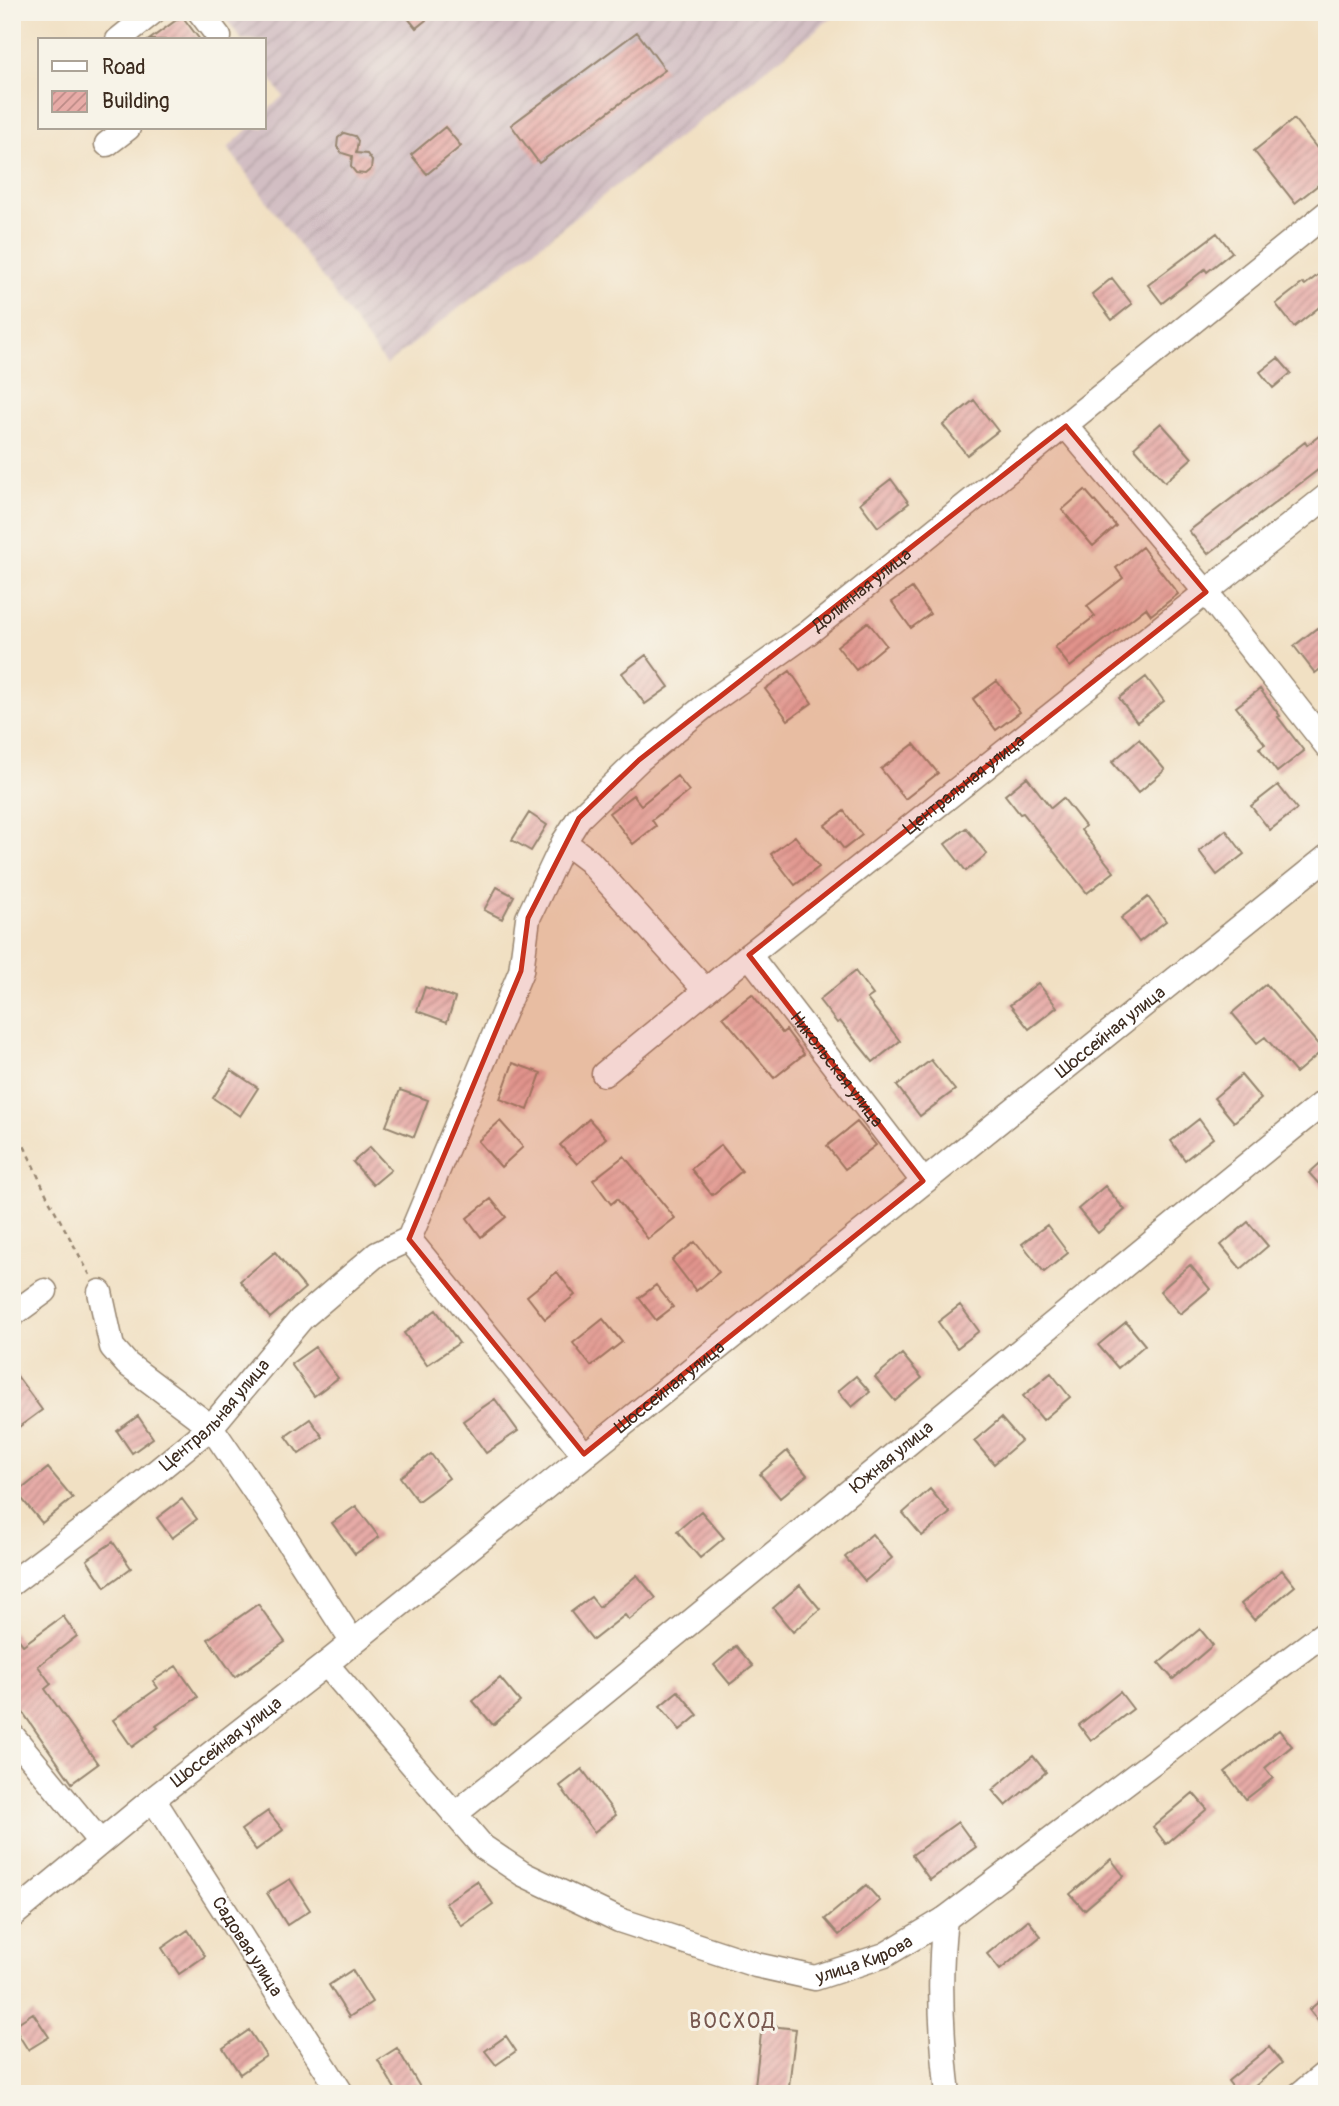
<svg xmlns="http://www.w3.org/2000/svg" width="1339" height="2106" viewBox="0 0 1339 2106" font-family="Pangolin,sans-serif">
  <style>
    .industrial { fill: url(#industrial-furrows) }
    .building { fill: url(#building-hatch) }
    .lines { fill: none; stroke-linecap: round; stroke-linejoin: round }
    .minor-casing { stroke: #968570; stroke-width: 27 }
    .path { stroke: #968570; stroke-width: 2.5; stroke-dasharray: 5 5; stroke-linecap: butt }
    .minor { stroke: #fff; stroke-width: 24 }
    .marked { fill: #c8321e; fill-opacity: 0.2; stroke: #c8321e; stroke-width: 5; stroke-linejoin: round }
    .labels { text-anchor: middle; stroke-width: 6; stroke-linejoin: round; paint-order: stroke }
    .street-label { font-size: 18px; fill: #3b2a1e; stroke: #f7f3e8 }
    .quarter-label { font-size: 21px; letter-spacing: 2px; fill: #77574e; stroke: #f7f3e8 }
  </style>
  <defs>
    <pattern id="industrial-furrows" width="10" height="10" patternUnits="userSpaceOnUse" patternTransform="scale(1.75)"><rect width="10" height="10" fill="#d2bec3"/><path d="M-1 1l2-2M0 10L10 0M9 11l2-2" fill="none" stroke="#b5a3a7"/></pattern>
    <pattern id="building-hatch" width="6" height="6" patternUnits="userSpaceOnUse" patternTransform="scale(1.75)"><rect width="6" height="6" fill="#e7aba7"/><path d="M-1 1l2-2M0 6l6-6M5 7l2-2" fill="none" stroke="#bc8b87"/></pattern>
  </defs>
  <rect width="100%" height="100%" fill="#f7f3e8"/>
  <filter id="ink" filterUnits="userSpaceOnUse"><feTurbulence type="fractalNoise" baseFrequency=".0143" numOctaves="2"/><feDisplacementMap in="SourceGraphic" scale="14" xChannelSelector="R" yChannelSelector="G"/><feConvolveMatrix kernelMatrix="1 2 1 2 8 2 1 2 1" color-interpolation-filters="sRGB"/></filter>
  <filter id="wash" filterUnits="userSpaceOnUse"><feTurbulence type="fractalNoise" baseFrequency=".00686" numOctaves="4" result="noise"/><feDisplacementMap in="SourceGraphic" scale="28" xChannelSelector="R" yChannelSelector="G"/><feGaussianBlur stdDeviation="1.57" result="paint"/><feColorMatrix in="noise" values="0 0 0 0 0 0 0 0 0 0 0 0 0 0 0 0 0 1.4 0 .05"/><feComposite in="paint" operator="in"/></filter>
  <g filter="url(#wash)">
    <rect width="100%" height="100%" fill="#f1e0c3"/>
    <path class="industrial" d="M221 12H839L386 365 228 148 249 128H264V114L283 96 264 70V40H242Z"/>
    <g id="blocks">
      <path class="building" d="M403 12H436L416 28Z
        M182 16 200 40H149Z
        M637 32 665 70 539 163 511 125Z
        M1294 119 1327 161V178L1295 203 1254 151Z
        M445 127 461 146 427 174 411 155Z
        M344 133 355 136 358 141 356 153 367 154 372 161 371 169 365 174 356 173 351 167 352 156 342 153 337 147 338 138Z
        M1217 233 1232 252 1207 272 1205 269 1162 303 1148 285Z
        M1327 268V301L1294 327 1276 304 1303 283 1305 285Z
        M1112 278 1132 304 1112 320 1092 294Z
        M1278 358 1291 373 1273 388 1260 372Z
        M974 400 998 431 967 455 943 425Z
        M1161 423 1192 458 1165 482 1134 447Z
        M1327 430V463L1208 554 1189 531 1305 442 1307 445Z
        M891 479 909 503 878 527 860 503Z
        M1085 490 1116 526 1093 546 1062 510Z
        M1142 547 1178 594 1151 615 1146 608 1070 667 1055 647 1095 616 1087 606 1123 578 1116 568Z
        M912 588 930 614 911 628 892 602Z
        M868 622 886 645 856 670 837 646Z
        M1317 628 1327 640V664L1315 673 1294 646Z
        M646 655 669 687 645 704 622 673Z
        M790 671 812 703 788 720 765 689Z
        M1146 677 1164 701 1137 722 1119 698Z
        M997 681 1020 712 996 730 973 699Z
        M1260 689 1280 716 1278 717 1304 751 1277 772 1259 748 1265 744 1236 707Z
        M1139 739 1165 770 1138 793 1112 762Z
        M914 744 938 773 905 799 881 769Z
        M677 776 689 791 652 820 656 826 633 844 609 813 633 795 641 805Z
        M1027 777 1051 808 1063 798 1085 826 1081 830 1114 872 1087 893 1023 813 1020 814 1005 795Z
        M1278 785 1297 809 1270 830 1251 806Z
        M844 811 862 835 844 849 825 825Z
        M529 813 547 825 531 851 512 840Z
        M966 828 987 854 966 871 945 844Z
        M1226 830 1244 854 1217 875 1199 851Z
        M795 836 819 867 795 885 771 854Z
        M497 887 514 896 502 919 484 910Z
        M1148 897 1166 921 1139 942 1121 918Z
        M855 971 873 995 867 999 900 1041 873 1062 840 1021 837 1023 819 1000Z
        M1038 983 1057 1007 1029 1029 1010 1005Z
        M1266 984 1323 1050 1296 1073 1265 1037 1257 1043 1232 1013Z
        M425 987 455 998 447 1022 417 1011Z
        M752 994 782 1033 786 1030 804 1054 774 1078 723 1017Z
        M931 1060 955 1090 920 1116 897 1086Z
        M513 1063 541 1073 528 1110 500 1099Z
        M231 1070 258 1088 240 1116 213 1098Z
        M1241 1075 1261 1099 1234 1122 1214 1098Z
        M400 1090 428 1100 414 1137 386 1126Z
        M589 1119 606 1138 577 1164 560 1145Z
        M1199 1119 1213 1138 1185 1160 1171 1141Z
        M500 1121 523 1147 501 1167 478 1141Z
        M857 1122 876 1145 845 1169 827 1146Z
        M721 1145 742 1171 712 1195 691 1169Z
        M370 1147 391 1170 373 1185 353 1162Z
        M624 1156 675 1218 648 1239 617 1199 611 1204 593 1180Z
        M1327 1157V1193L1309 1173Z
        M1105 1186 1125 1210 1098 1233 1078 1209Z
        M491 1199 506 1217 481 1237 467 1218Z
        M1248 1222 1268 1246 1241 1269 1221 1245Z
        M1047 1225 1068 1253 1044 1272 1022 1244Z
        M695 1242 719 1272 696 1291 672 1260Z
        M275 1252 305 1288 270 1318 240 1281Z
        M1190 1265 1210 1289 1180 1314 1160 1291Z
        M557 1272 575 1295 545 1319 527 1296Z
        M656 1285 673 1307 656 1320 639 1298Z
        M960 1305 979 1331 957 1348 938 1322Z
        M436 1310 459 1343 427 1365 404 1333Z
        M603 1319 622 1342 591 1366 573 1343Z
        M1126 1322 1145 1345 1118 1368 1098 1345Z
        M315 1347 338 1378 314 1396 291 1364Z
        M902 1354 922 1378 895 1401 875 1377Z
        M12 1369 42 1410 12 1432Z
        M1051 1373 1070 1397 1043 1420 1023 1396Z
        M856 1376 870 1392 852 1407 838 1391Z
        M495 1399 518 1431 486 1453 463 1421Z
        M138 1416 153 1438 132 1453 117 1431Z
        M1001 1418 1021 1441 994 1464 974 1441Z
        M310 1419 323 1437 299 1454 286 1436Z
        M787 1451 807 1475 780 1498 760 1474Z
        M431 1454 449 1478 418 1501 400 1477Z
        M48 1468 73 1498 42 1523 17 1493Z
        M930 1489 950 1513 922 1536 903 1513Z
        M182 1499 197 1519 172 1538 157 1518Z
        M356 1506 379 1537 355 1554 332 1523Z
        M701 1511 724 1538 700 1558 677 1531Z
        M872 1534 892 1558 865 1581 845 1557Z
        M113 1542 131 1568 105 1587 87 1560Z
        M1282 1570 1295 1586 1254 1620 1241 1604Z
        M637 1575 656 1598 629 1620 625 1615 593 1640 571 1612 591 1597 599 1607Z
        M800 1585 820 1609 793 1632 773 1608Z
        M258 1604 285 1642 235 1677 208 1639Z
        M63 1616 77 1636 38 1666 51 1684 45 1689 98 1764 72 1783 19 1707 12 1712V1630L23 1645Z
        M1200 1629 1213 1645 1173 1679 1159 1663Z
        M736 1646 753 1666 730 1684 714 1665Z
        M176 1666 198 1697 156 1726 158 1728 132 1747 113 1720 158 1688 153 1681Z
        M500 1678 520 1702 493 1725 473 1701Z
        M678 1691 698 1715 680 1730 660 1706Z
        M1120 1692 1133 1709 1091 1741 1079 1725Z
        M1279 1730 1292 1746 1265 1768 1273 1778 1246 1799 1225 1772Z
        M1033 1756 1046 1772 1006 1806 992 1790Z
        M582 1769 616 1815 594 1832 560 1786Z
        M1193 1793 1207 1809 1166 1844 1153 1827Z
        M268 1811 283 1830 256 1850 241 1830Z
        M958 1822 976 1847 930 1880 912 1855Z
        M1111 1859 1124 1876 1084 1910 1070 1894Z
        M290 1879 310 1910 287 1925 267 1893Z
        M477 1881 493 1904 462 1926 445 1903Z
        M866 1885 880 1901 839 1935 825 1919Z
        M1028 1920 1041 1936 1000 1970 987 1954Z
        M188 1930 205 1956 179 1974 162 1948Z
        M352 1970 372 2002 349 2017 329 1985Z
        M1327 1995V2032L1309 2010Z
        M33 2013 49 2037 28 2050 13 2026Z
        M762 2025 796 2029 788 2094H754Z
        M249 2030 266 2056 240 2074 223 2048Z
        M506 2036 516 2051 496 2065 485 2051Z
        M1269 2047 1282 2063 1246 2094H1238L1228 2081Z
        M397 2048 424 2094H398L378 2060Z"/>
    </g>
  </g>
  <g filter="url(#ink)">
    <use href="#blocks" fill-opacity="0" stroke="#968570" stroke-width="2"/>
    <g class="lines">
      <g class="minor-casing">
        <g id="minor">
          <path d="M200 12 219 37 218 40"/>
          <path d="M118 40 153 12"/>
          <path d="M107 144 128 128"/>
          <path d="M1066 426 1206 592 1327 746"/>
          <path d="M564 842 528 918 521 971 409 1239 584 1454"/>
          <path id="s1" d="M749 955 923 1181"/>
          <path id="s2" d="M705 990 589 861 564 842 579 818 639 760 705 706 808 633 1327 213"/>
          <path id="s3" d="M604 1074 749 955 1327 496"/>
          <path d="M100 1292 112 1347 127 1364 211 1427 267 1509 352 1641"/>
          <path d="M12 1315 45 1291"/>
          <path id="s4" d="M12 1583 118 1503 211 1427 301 1319 377 1254 409 1239"/>
          <path id="s5" d="M326 1664 483 1847 523 1874 619 1920 756 1965 815 1978 885 1955 945 1919 1327 1631"/>
          <path d="M12 1735 100 1842"/>
          <path id="s6" d="M153 1799 342 2094"/>
          <path id="s7" d="M455 1814C748 1578 1035 1336 1327 1100"/>
          <path id="s8" d="M12 1916 153 1799 326 1664 1327 857"/>
          <path d="M945 1919C938 1977 941 2035 948 2094"/>
          <path d="M1300 2094 1327 2072"/>
        </g>
      </g>
      <path class="path" d="M12 1119 48 1198 90 1275"/>
      <use href="#minor" class="minor"/>
    </g>
  </g>
  <path class="marked" d="M1066 426 1206 592 749 955 923 1181 584 1454 409 1239 521 971 528 918 579 818 639 760Z"/>
  <g class="labels">
    <g class="street-label">
      <text dy="6" stroke="none"><textPath href="#s2" startOffset="597">Долинная улица</textPath></text>
      <text dy="6" stroke="none"><textPath href="#s3" startOffset="462">Центральная улица</textPath></text>
      <text dy="6" stroke="none"><textPath href="#s8" startOffset="1410">Шоссейная улица</textPath></text>
      <text dy="6" stroke="none"><textPath href="#s1" startOffset="144">Никольская улица</textPath></text>
      <text dy="6" stroke="none"><textPath href="#s8" startOffset="844">Шоссейная улица</textPath></text>
      <text dy="6" stroke="none"><textPath href="#s4" startOffset="264">Центральная улица</textPath></text>
      <text dy="6" stroke="none"><textPath href="#s7" startOffset="564">Южная улица</textPath></text>
      <text dy="6" stroke="none"><textPath href="#s8" startOffset="276">Шоссейная улица</textPath></text>
      <text dy="6" stroke="none"><textPath href="#s6" startOffset="175">Садовая улица</textPath></text>
      <text dy="6" stroke="none"><textPath href="#s5" startOffset="653">улица Кирова</textPath></text>
    </g>
    <g class="quarter-label">
      <text x="733" y="2028">ВОСХОД</text>
    </g>
  </g>
  <rect width="1339" height="2106" fill="none" stroke="#f7f3e8" stroke-width="42"/>
  <rect x="38" y="38" width="228" height="91" fill="#f7f3e8" stroke="#aca397" stroke-width="2"/>
  <rect x="52" y="61" width="35" height="10" fill="#ffffff" stroke="#aca397" stroke-width="2"/>
  <text x="102" y="74" font-size="21" fill="#3b2a1e">Road</text>
  <rect x="52" y="91" width="35" height="21" fill="url(#building-hatch)" stroke="#aca397" stroke-width="2"/>
  <text x="102" y="108" font-size="21" fill="#3b2a1e">Building</text>
</svg>
